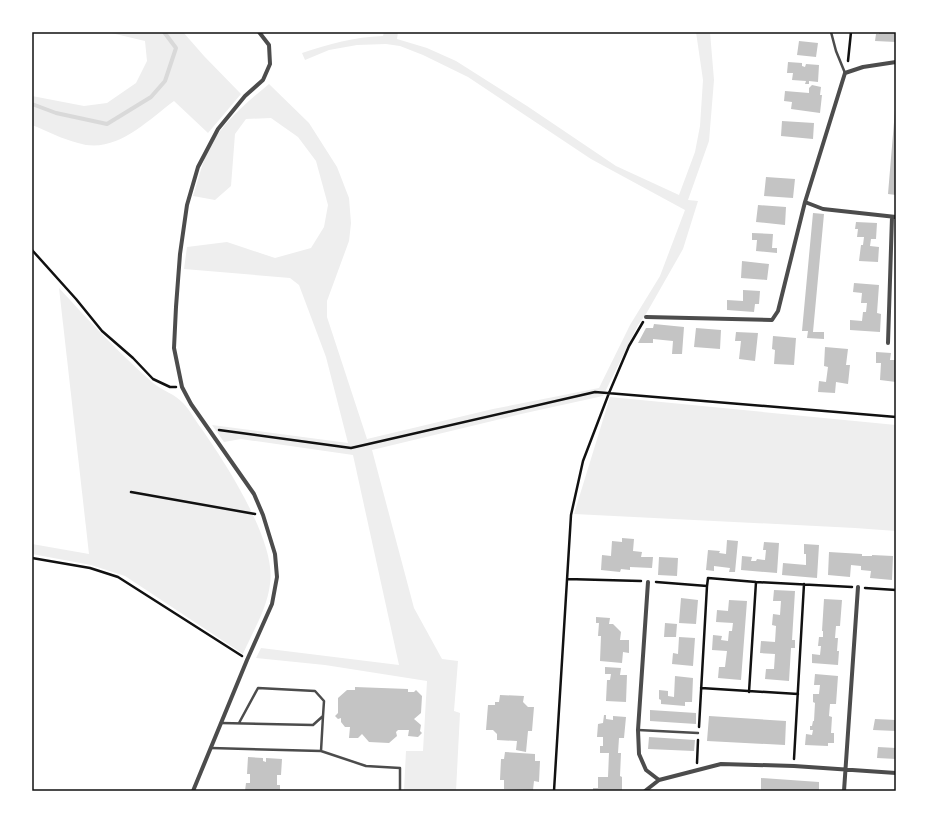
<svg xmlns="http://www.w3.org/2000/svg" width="928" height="823" viewBox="0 0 928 823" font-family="Mulish,sans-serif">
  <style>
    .green { fill: #eee }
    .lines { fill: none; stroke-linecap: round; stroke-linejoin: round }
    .stream { stroke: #d9d9d9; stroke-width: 4 }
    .building { fill: #c4c4c4 }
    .path { stroke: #111; stroke-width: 2.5 }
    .service { stroke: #4c4c4c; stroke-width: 2.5 }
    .minor { stroke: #4c4c4c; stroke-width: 4 }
    .neatline { fill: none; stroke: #111; stroke-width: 1.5 }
  </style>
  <rect width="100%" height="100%" fill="#fff"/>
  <path class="green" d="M107 32H183L204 56 241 94 208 133 174 101C147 121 115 155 78 143 62 139 47 131 32 125V96L84 106 107 103 136 83 147 61 145 41Z
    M384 32H398L397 39 427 48 456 61 527 106 616 166 679 195 695 152 700 126 703 80 696 32H710L714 80 709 141 688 200 698 201 683 249 646 314 638 325 603 396 521 414 372 450 414 608 442 659 458 661 454 711 460 713 456 791H404L406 751H423L427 681 325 665 256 658 261 648 399 665 353 455 241 439 224 442 212 425 348 443 326 357 299 285 290 278 184 269 187 247 227 242 275 258 311 248 324 227 328 205 316 161 298 137 271 118 246 119 235 134 231 186 215 200 193 196C197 183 201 168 206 155 218 126 246 103 269 84L309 123 337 167 349 198 351 223 349 241 327 301V317L367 439 493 409 599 388 630 325 660 276 685 210 591 159 468 77 423 55 400 46 386 44 357 45 329 50 305 60 302 53C329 44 354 37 383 36Z
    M59 288C89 321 120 354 153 383 163 391 175 394 183 403 190 410 195 420 201 428 225 462 277 542 270 584 267 609 253 631 243 654L125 576 91 565 32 554V544L89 554Z
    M610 397 896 425V531L855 528 574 514Z"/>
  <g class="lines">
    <path class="stream" d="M32 104 56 113 107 124 151 97 165 81 176 48 164 32"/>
  </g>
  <path class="building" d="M879 32H896V42L875 41 876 34H879Z
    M799 41 818 43 816 57 797 55Z
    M788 62 802 63V66L805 67 806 64 819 65 818 82 809 81V84H805L806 81 792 80 793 73H787Z
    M812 85 821 87 820 95H822L820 113 791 109 792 102 784 101 785 91 809 93V88Z
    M895 110H896V195L888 194Z
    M782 121 814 123 813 139 781 136Z
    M766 177 795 179 793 198 764 196Z
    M758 205 786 207 785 225 756 222Z
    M813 213 824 214 813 332H824V339L807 338 808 331H802Z
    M856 222 877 223 876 239H871L870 246 879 247 878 262 859 261 861 245H863L864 237H857L858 229H855Z
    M752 233 773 234 772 248H777V253L756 251 757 240H752Z
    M742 261 769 264 767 280 741 278Z
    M854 283 879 285 877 313 881 314 880 332 850 330V320L862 321 863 312H866L867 303H861L862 293 853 292Z
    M743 290 760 291 759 304H755L754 312 727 310V300L743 301Z
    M654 324 684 327 682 354H672L673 341 653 339V343H638L646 328H653Z
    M696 328 721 330 720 349 694 347Z
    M736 332 758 333 755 361 739 359 741 341H735Z
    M773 336 796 338 794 365 774 364 775 350 772 349Z
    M825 347 848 349 846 365H850L848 384 836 382 835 393 818 392 819 381 826 382 828 367 824 366Z
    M876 352 891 353 890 360H896V382L880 380 881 363H876Z
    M622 538 634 539 633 551 642 552 641 557H653L652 568 630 567V570L621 569 620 572 601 570 602 555 611 556 612 541 622 542Z
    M727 540 738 541 735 572H729L730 568 714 566V571L706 570 708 550 720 551 719 553 726 554Z
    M764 542 779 543 777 573 741 570 742 556 752 557 751 561H756L757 559 765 560 766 550H763Z
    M804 544 819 545 817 578 782 575 783 563 806 565V554H804Z
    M829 552 862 554V556H872V555L893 556 892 580 870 578 871 571 861 570V566L851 565 850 577 828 575Z
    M659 557 678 558 677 576 658 575Z
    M774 590 795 591 792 640H795V648H791L789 681 765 679 766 669H774L775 654 760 653 761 641 775 642 776 626 772 625 773 614 780 615 781 601H773Z
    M681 598 698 600 696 624 679 623Z
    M824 599 842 600 840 626H836L835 638H838L837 651H839L838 665 812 663V654L820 655 821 646H818L819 637H823V631H822Z
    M729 600 747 601 741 680 718 678 719 667H725L727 651 712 650 713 635 722 636 721 640 728 641 729 631H732L733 623 716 622 717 610 728 611Z
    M596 617 610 618 609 624H613L621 632 620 640H629V653L623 652 622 663 600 661 601 636H598L599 623H596Z
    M665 623 677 624 676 637H664Z
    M679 637 695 638 693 666 672 664 673 653 678 654Z
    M605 667 621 668 620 675H627L626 702 606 701 607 680H610L611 674H605Z
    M815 674 838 676 836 704H830L829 716 832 717 831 733H834V743H828V746L805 745 806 734 812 735 813 730H810V726H812L813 721H814L815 703 813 702V694H819L820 685H814Z
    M675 676 693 678 692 702H685V706L661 704V700L659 699V690L668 691V696L674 697Z
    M355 687 408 689V692H414L416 690 422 696 421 713 414 719 421 725 420 731 422 733 418 737 408 736 409 730H398L396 732 397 736 389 743 369 742 362 734 358 738H349L350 727H345L341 722V718L338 719 335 716 338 713V698L347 690H355Z
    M500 695 524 696 523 702 528 707H534L532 731H528L526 752 516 750 517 741 497 740V734L493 730H486L488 705H495V702H499Z
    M650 710 696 713V724L650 721Z
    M604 715H606V719L613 720V716L626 717 624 738H619L618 753H621L620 776 622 777V791L593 790V788H598V777H608L609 753H600V746H603V737H597L598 724 603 723Z
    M709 716 786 721 785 745 707 741Z
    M875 719 896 720V731L873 730Z
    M649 737 695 740 694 751 648 749Z
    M878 747 896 748V759L877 758Z
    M505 752 535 754V761H540L539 782 534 781 533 790 504 789V780H500L501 759H504Z
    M248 757 263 758V761L266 762V758L282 759 281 775H277V785H280V791H245L246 783H250V774H247Z
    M761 778 819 782V791H761Z"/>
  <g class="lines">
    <path class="path" d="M848 61 851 32
      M32 250 76 299 102 331 133 358 153 379 170 387H176
      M219 430 351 448 595 392 896 417
      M131 492 255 514
      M32 558 90 568 118 577 242 656
      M567 579 641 581
      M656 582 707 586 708 578 756 582 852 587
      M865 588 896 590
      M701 688 798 694
      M749 692 756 582
      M699 727 707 586
      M794 759 804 584
      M697 763 698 740
      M554 791 571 515 583 461 609 393 629 346 643 322"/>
    <path class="service" d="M831 32 836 51 845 73
      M221 723 313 725 323 716 324 701 315 691 258 688 239 723
      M638 730 698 733
      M211 748 321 751 366 766 400 768V791
      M321 751 323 716"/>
    <path class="minor" d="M805 202 823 209 896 217
      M646 317 772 320 778 311 805 202 845 73 863 67 896 62
      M888 343 892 217
      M648 582 638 730 639 754 646 770 659 780
      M193 791 247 660 272 604 277 577 275 554 263 515 254 494 191 404 182 387 174 348 176 307 180 254 187 205 198 167 218 129 245 96 263 80 270 64 269 45 259 32
      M645 791 659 780 721 764 794 766 896 773
      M844 791 858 587"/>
  </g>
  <rect width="928" height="823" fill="none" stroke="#ffffff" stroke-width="66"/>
  <rect x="33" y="33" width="862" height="757" class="neatline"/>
</svg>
